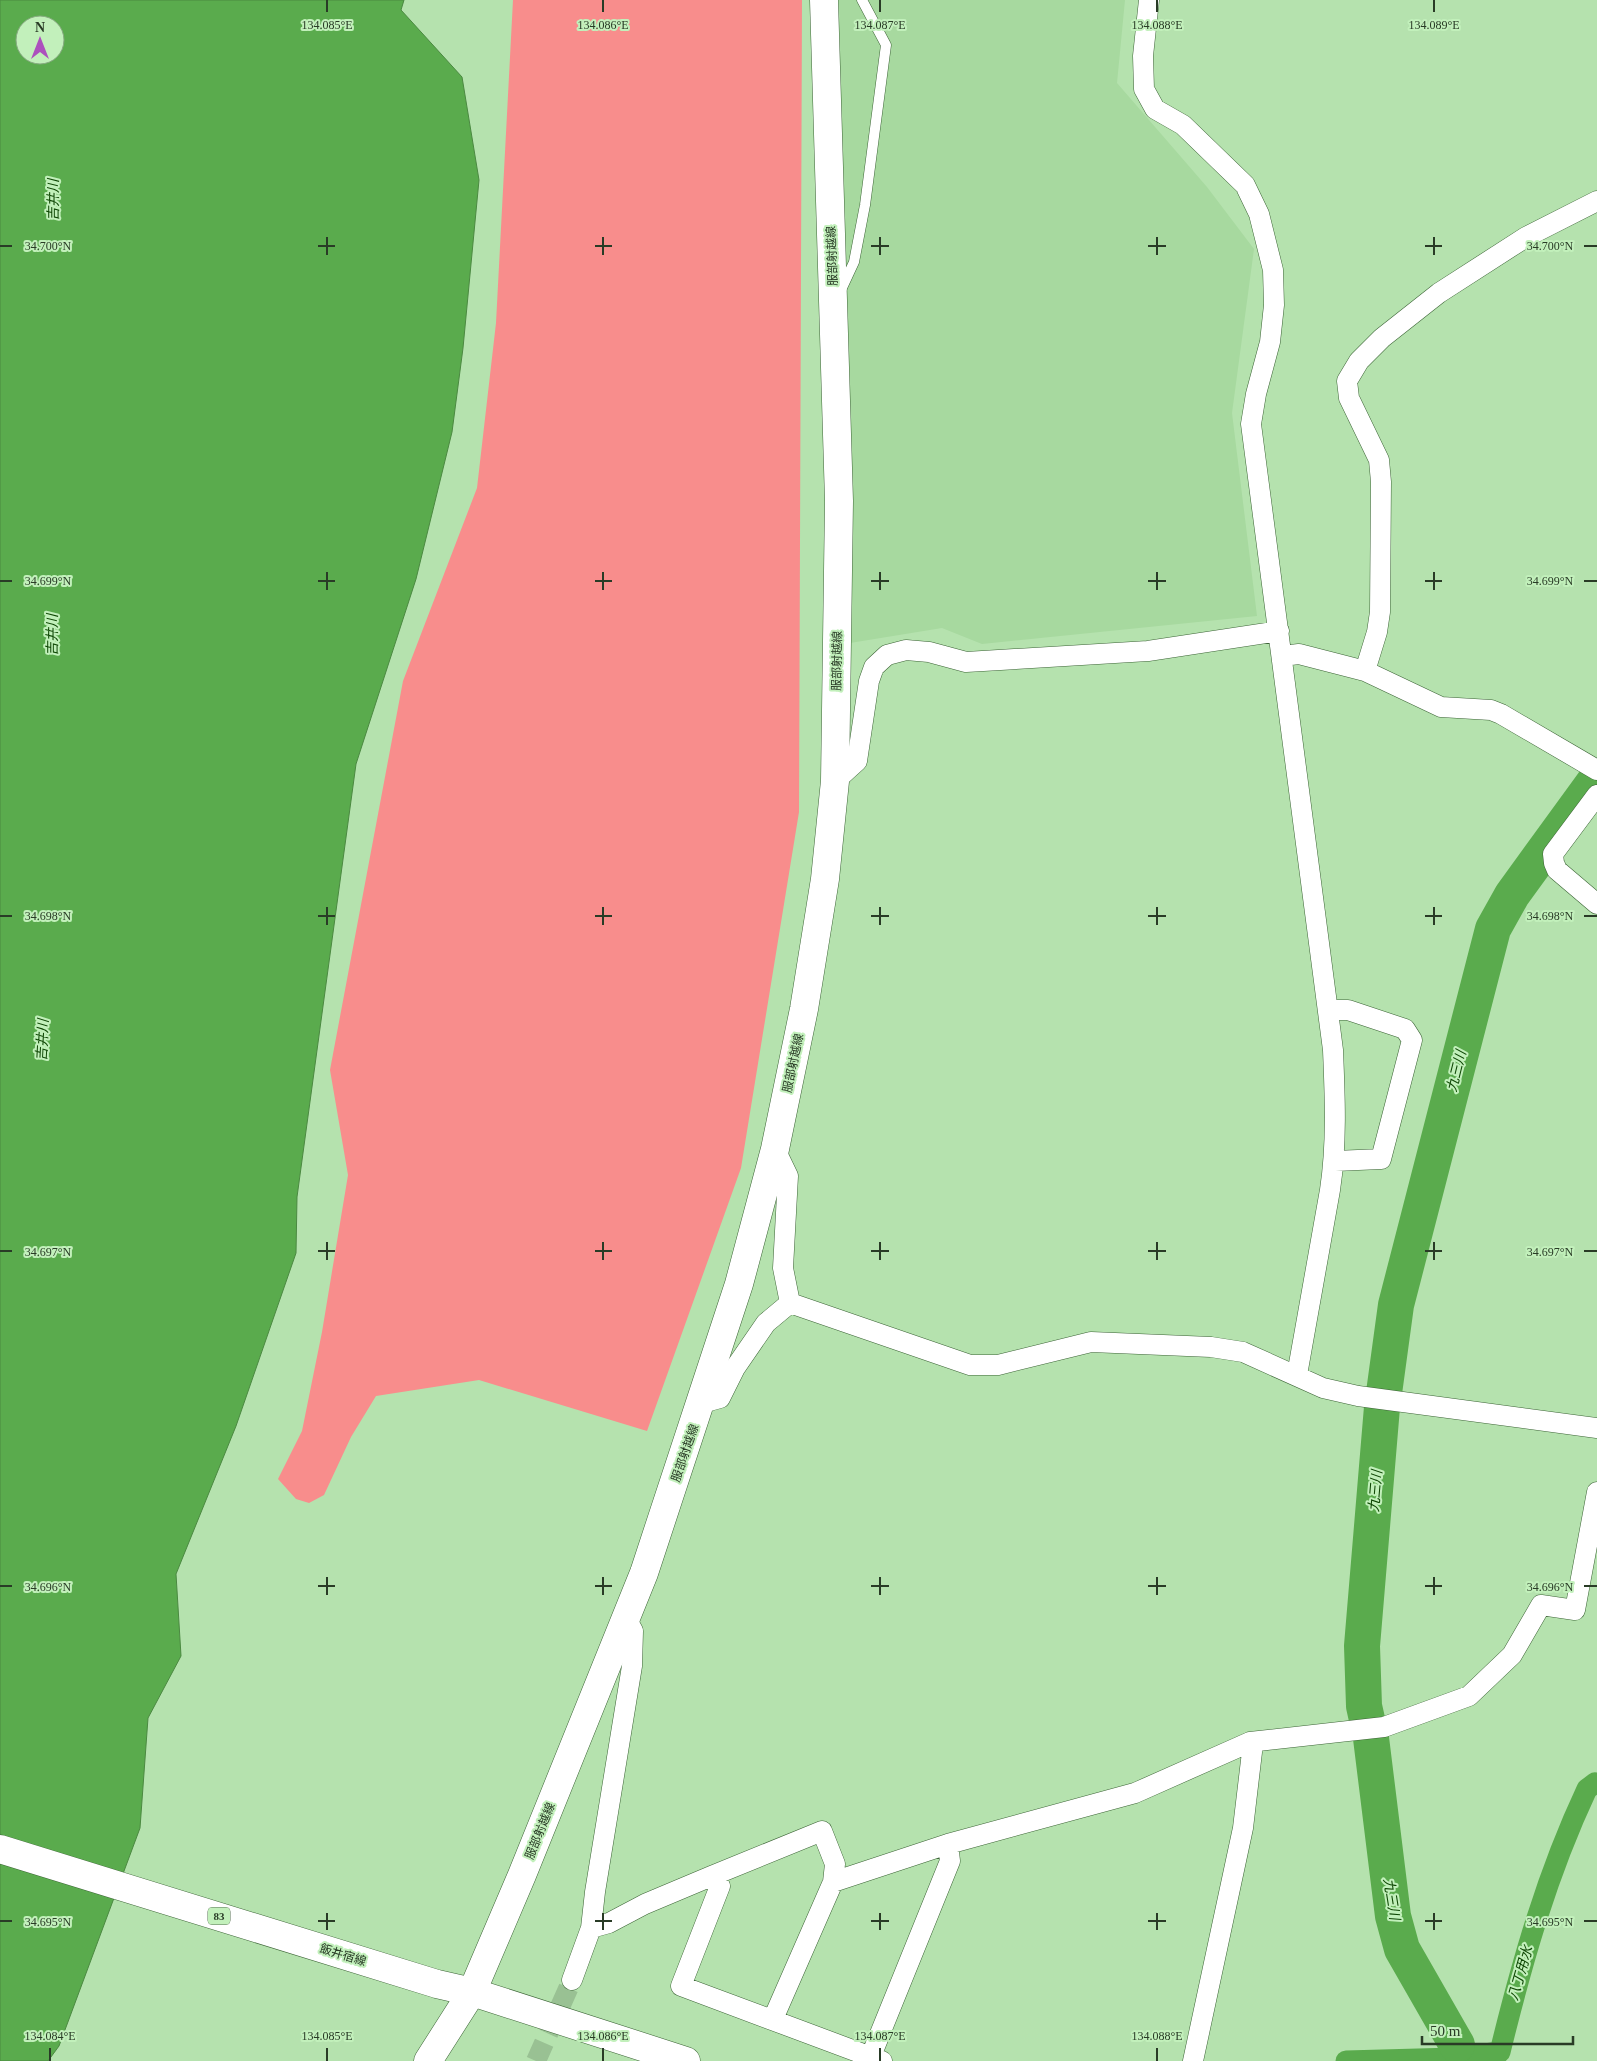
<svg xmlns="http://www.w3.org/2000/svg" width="1597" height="2061" viewBox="0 0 1597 2061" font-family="'Times New Roman','Noto Sans JP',serif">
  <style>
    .built { fill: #a7d99f }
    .green { fill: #f88d8c }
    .water { fill: #5aab4d; stroke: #4b8941; fill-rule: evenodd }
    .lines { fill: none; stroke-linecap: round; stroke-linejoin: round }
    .canal { stroke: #5aab4d; stroke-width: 21 }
    .river { stroke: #5aab4d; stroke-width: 36 }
    .minor-tunnel { stroke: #99c193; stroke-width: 20; stroke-dasharray: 20 10; stroke-linecap: butt }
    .service-casing { stroke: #3c6436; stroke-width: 11 }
    .minor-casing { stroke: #3c6436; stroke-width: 21 }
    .secondary-casing { stroke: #3c6436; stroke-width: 29 }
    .primary-casing { stroke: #3c6436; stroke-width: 29 }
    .service { stroke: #fff; stroke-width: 10 }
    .minor { stroke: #fff; stroke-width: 20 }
    .secondary { stroke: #fff; stroke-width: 28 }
    .primary { stroke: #fff; stroke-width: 28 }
    .ticks { fill: none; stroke: #293b26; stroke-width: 2 }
    .labels { text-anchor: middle; stroke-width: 4; stroke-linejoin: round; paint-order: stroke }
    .shield { fill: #c2f0bb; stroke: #577153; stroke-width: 1 }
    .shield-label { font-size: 11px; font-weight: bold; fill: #293b26 }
    .street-label { font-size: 12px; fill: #293b26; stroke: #c2f0bb }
    .water-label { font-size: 14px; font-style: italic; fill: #0e4604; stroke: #c2f0bb }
    .ticks-label { font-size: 12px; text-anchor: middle; fill: #293b26; stroke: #c2f0bb; stroke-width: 4; stroke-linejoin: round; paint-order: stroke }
  </style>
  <rect width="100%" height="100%" fill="#b5e2ae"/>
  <path class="built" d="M839 0H1125L1117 83 1207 187 1254 249 1232 413 1257 616 982 644 942 628 850 643Z"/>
  <path class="green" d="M513 0H802L799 812 741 1168 647 1431 479 1380 376 1396 351 1437 324 1495 309 1503 296 1499 278 1479 302 1431 322 1332 348 1175 330 1070 403 681 477 488 496 323Z"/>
  <path class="water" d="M0 0H404L401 10 462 77 479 180 463 348 452 432 416 579 356 764 297 1197 296 1253 236 1426 176 1574 181 1656 148 1718 140 1828 59 2046 48 2061H0ZM25 25H55V55H25Z"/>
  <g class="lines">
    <path class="canal" d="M1346 2061 1454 2058 1500 2052C1522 1962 1547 1874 1587 1789L1595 1783 1597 1784"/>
    <path class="river" d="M1384 1393 1396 1305 1493 929 1512 895 1597 778
      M1368 1724 1364 1706 1362 1646 1382 1407
      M1371 1738 1393 1916 1402 1949 1457 2045"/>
    <path class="minor-tunnel" d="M536 2061 572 1980"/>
    <g class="service-casing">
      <path id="service" d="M841 290 854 262 865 205 886 45 862 0"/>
    </g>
    <g class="minor-casing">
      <path id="minor" d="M1149 0 1143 56 1144 89 1155 109 1183 125 1245 185 1259 214 1273 270 1274 305 1270 342 1256 394 1251 424 1333 1050C1335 1097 1337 1144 1330 1190L1297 1375
        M1597 201 1526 237 1439 293 1382 338 1359 361 1347 381 1349 398 1379 460 1381 482 1380 612 1377 632 1365 671 1441 707 1491 710 1501 714 1597 770
        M1282 656 1299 654 1365 671
        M835 781 857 761 869 681 874 667 887 655 906 650 929 652 966 662 1148 651 1279 631
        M1597 795 1553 854 1554 863 1557 870 1597 904
        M1329 1010H1348L1405 1029 1412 1040 1381 1159 1335 1161
        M775 1149 788 1176 783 1268 790 1303
        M790 1303 970 1365H998L1091 1342 1211 1347 1243 1352 1323 1388 1358 1396 1597 1428
        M702 1403 720 1398 735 1368 766 1323 790 1303
        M714 1875 822 1831 835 1864 833 1882 773 2019
        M833 1882 948 1844 1135 1793 1250 1742 1384 1727 1469 1696 1512 1655 1541 1605 1575 1610 1597 1492
        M591 1928 609 1923 645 1904 714 1875 720 1886 681 1986 882 2061
        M572 1980 591 1928 595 1892 632 1666 633 1631 626 1618
        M871 2056 950 1861 948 1844
        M1193 2061 1243 1828 1252 1752 1250 1742"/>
    </g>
    <g class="secondary-casing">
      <path id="secondary" d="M428 2061 472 1992 522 1875 644 1573 739 1284 775 1149 804 1009 825 879 835 781 839 501 824 0"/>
    </g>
    <g class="primary-casing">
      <path id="primary" d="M0 1849 437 1984 472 1992 686 2061"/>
    </g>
    <use href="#service" class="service"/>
    <use href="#minor" class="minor"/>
    <use href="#secondary" class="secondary"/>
    <use href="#primary" class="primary"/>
  </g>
  <path class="ticks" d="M327 0V12M603 0V12M880 0V12M1157 0V12M1434 0V12M327 237V255M603 237V255M880 237V255M1157 237V255M1434 237V255M0 246H12M318 246H335M595 246H612M871 246H889M1148 246H1166M1425 246H1442M1584 246H1597M327 572V590M603 572V590M880 572V590M1157 572V590M1434 572V590M0 581H12M318 581H335M595 581H612M871 581H889M1148 581H1166M1425 581H1442M1584 581H1597M327 907V925M603 907V925M880 907V925M1157 907V925M1434 907V925M0 916H12M318 916H335M595 916H612M871 916H889M1148 916H1166M1425 916H1442M1584 916H1597M327 1242V1260M603 1242V1260M880 1242V1260M1157 1242V1260M1434 1242V1260M0 1251H12M318 1251H335M595 1251H612M871 1251H889M1148 1251H1166M1425 1251H1442M1584 1251H1597M327 1577V1595M603 1577V1595M880 1577V1595M1157 1577V1595M1434 1577V1595M0 1586H12M318 1586H335M595 1586H612M871 1586H889M1148 1586H1166M1425 1586H1442M1584 1586H1597M327 1913V1930M603 1913V1930M880 1913V1930M1157 1913V1930M1434 1913V1930M0 1921H12M318 1921H335M595 1921H612M871 1921H889M1148 1921H1166M1425 1921H1442M1584 1921H1597M50 2048V2061M327 2048V2061M603 2048V2061M880 2048V2061M1157 2048V2061"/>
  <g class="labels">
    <rect class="shield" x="208" y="1907.5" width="22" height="17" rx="4"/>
    <g class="shield-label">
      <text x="219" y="1920">83</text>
    </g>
    <g class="street-label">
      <text transform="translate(832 256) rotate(-92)" y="4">服部射越線</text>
      <text transform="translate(837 661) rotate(-89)" y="4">服部射越線</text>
      <text transform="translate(793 1063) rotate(-78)" y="4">服部射越線</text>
      <text transform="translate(685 1453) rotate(-71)" y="4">服部射越線</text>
      <text transform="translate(540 1831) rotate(-68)" y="4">服部射越線</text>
      <text transform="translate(343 1955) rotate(17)" y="4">飯井宿線</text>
    </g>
    <g class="water-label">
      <text transform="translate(53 200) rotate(-90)" y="5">吉井川</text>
      <text transform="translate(52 635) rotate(-90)" y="5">吉井川</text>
      <text transform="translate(42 1040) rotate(-87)" y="5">吉井川</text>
      <text transform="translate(1456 1071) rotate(-76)" y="5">九三川</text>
      <text transform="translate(1375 1491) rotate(-85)" y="5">九三川</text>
      <text transform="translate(1392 1899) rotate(81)" y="5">九三川</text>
      <text transform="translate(1520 1973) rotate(-74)" y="5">八丁用水</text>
    </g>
  </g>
  <g class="ticks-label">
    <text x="327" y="29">134.085°E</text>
    <text x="603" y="29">134.086°E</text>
    <text x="880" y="29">134.087°E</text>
    <text x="1157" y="29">134.088°E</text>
    <text x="1434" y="29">134.089°E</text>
    <text x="48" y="250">34.700°N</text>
    <text x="1550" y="250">34.700°N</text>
    <text x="48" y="585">34.699°N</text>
    <text x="1550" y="585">34.699°N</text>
    <text x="48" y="920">34.698°N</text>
    <text x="1550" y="920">34.698°N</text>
    <text x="48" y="1256">34.697°N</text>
    <text x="1550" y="1256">34.697°N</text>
    <text x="48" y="1591">34.696°N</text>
    <text x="1550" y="1591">34.696°N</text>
    <text x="48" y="1926">34.695°N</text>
    <text x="1550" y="1926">34.695°N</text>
    <text x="50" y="2040">134.084°E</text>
    <text x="327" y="2040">134.085°E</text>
    <text x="603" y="2040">134.086°E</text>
    <text x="880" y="2040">134.087°E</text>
    <text x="1157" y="2040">134.088°E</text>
  </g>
  <g transform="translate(40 40)"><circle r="24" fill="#c2f0bb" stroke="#85a87f"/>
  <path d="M0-4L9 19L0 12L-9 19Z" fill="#ac51bd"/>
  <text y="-8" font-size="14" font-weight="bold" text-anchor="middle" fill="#293b26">N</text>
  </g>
  <path d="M1422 2036v8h151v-8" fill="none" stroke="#293b26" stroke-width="2.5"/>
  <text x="1430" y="2036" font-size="15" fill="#293b26" stroke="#c2f0bb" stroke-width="4" paint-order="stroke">50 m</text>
</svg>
